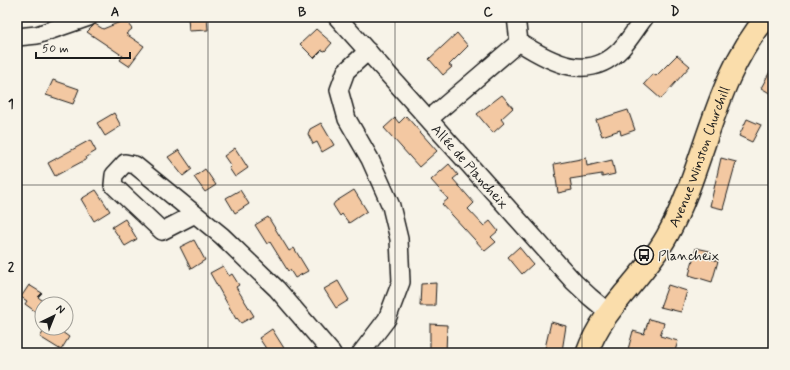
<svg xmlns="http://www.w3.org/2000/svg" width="790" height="370" viewBox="0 0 790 370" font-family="Mynerve,sans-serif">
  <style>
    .building { fill: #f3c8a2; stroke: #1c1c1c }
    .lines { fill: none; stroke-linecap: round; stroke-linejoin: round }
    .minor-casing { stroke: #1c1c1c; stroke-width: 20 }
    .major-casing { stroke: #1c1c1c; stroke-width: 24 }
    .minor { stroke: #f7f3e8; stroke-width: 17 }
    .major { stroke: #faddab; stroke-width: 21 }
    .grid { fill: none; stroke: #1c1c1c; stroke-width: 1; stroke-opacity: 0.55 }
    .labels { text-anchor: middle; stroke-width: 3; stroke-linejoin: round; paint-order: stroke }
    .street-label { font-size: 14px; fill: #1c1c1c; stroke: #f7f3e8 }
    .poi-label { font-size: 14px; fill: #1c1c1c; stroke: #f7f3e8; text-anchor: start }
    .neatline { fill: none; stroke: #1c1c1c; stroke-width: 1.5 }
    .grid-label { font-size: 13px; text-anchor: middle; font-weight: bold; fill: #1c1c1c }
  </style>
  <rect width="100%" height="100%" fill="#f7f3e8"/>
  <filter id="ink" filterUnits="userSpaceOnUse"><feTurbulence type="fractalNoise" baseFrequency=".025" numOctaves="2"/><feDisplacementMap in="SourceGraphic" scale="8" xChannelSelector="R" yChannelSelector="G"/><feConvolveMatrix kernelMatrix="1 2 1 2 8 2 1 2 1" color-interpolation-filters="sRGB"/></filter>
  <g filter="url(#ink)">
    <path class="building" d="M188 17H207L208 30 189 31Z
      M125 20 132 29 126 34 144 46 129 66 120 60 123 56 87 32 95 24 103 29Z
      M316 29 332 43 325 51 322 50 314 58 300 44Z
      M457 33 468 46 449 65 452 67 443 75 429 59Z
      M677 55 690 66 661 99 644 84 653 74 656 76Z
      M773 66V95L761 88Z
      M53 80 79 89 73 104 46 95Z
      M502 95 513 108 501 119 504 123 493 133 477 114Z
      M628 110 635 130 621 135 620 130 602 136 596 120Z
      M114 113 121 126 105 136 97 123Z
      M406 116 437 151 419 167 384 128 395 118 399 123Z
      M747 119 761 125 752 142 739 136Z
      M321 123 334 145 322 152 317 142 313 144 308 134 310 129Z
      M90 140 96 151 86 157 87 159 55 176 48 163Z
      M235 148 248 168 235 177 229 168 231 166 224 156Z
      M179 150 192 169 183 176 168 157Z
      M586 158 587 166 612 160 615 174 602 177V174L570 179 572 190 558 193 554 164Z
      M721 158 736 162 723 209 710 206Z
      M449 164 458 175 453 179 474 203 468 209 484 226 490 221 498 231 491 237 496 242 485 251 442 204 448 199 431 180Z
      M205 169 216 185 205 192 194 177Z
      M96 190 110 211 94 221 81 199Z
      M240 190 249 204 235 213 226 198Z
      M354 190 367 211 349 223 342 214 340 216 333 205 335 202Z
      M268 217 289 251 294 248 308 271 295 278 290 270 288 271 270 242 267 244 255 225Z
      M125 219 137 239 125 246 112 227Z
      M194 240 205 260 191 269 180 247Z
      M519 247 533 264 522 274 508 257Z
      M696 248 710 251 708 258 718 261 712 282 689 275Z
      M223 266 229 276 232 274 239 285 236 287 254 316 241 323 237 318 236 319 210 273Z
      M338 281 349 300 336 308 324 289Z
      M436 283 435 306H420L421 284Z
      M29 285 42 293 38 297 43 301 36 312 25 304 27 301 21 297Z
      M668 285 687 291 681 312 660 307Z
      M649 319 664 323 660 336 678 341 675 351 669 349 668 353H627L633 331 644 334Z
      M551 322 566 326 562 351 545 348Z
      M430 324 447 325 446 353H430Z
      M46 328H64L62 332 69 337 61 350 40 337Z
      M272 329 287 353H269L259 338Z"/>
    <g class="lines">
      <g class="minor-casing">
        <g id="minor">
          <path id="s1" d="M337 17 574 282 590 297 608 312"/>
          <path d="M516 17 519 42"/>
          <path d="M17 37 37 35 89 17"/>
          <path d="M429 119 519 42C552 63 589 83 621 49 630 39 637 27 645 17"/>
          <path d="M195 214 162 231 113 185 114 175 125 163 135 165 222 236 277 289 332 353"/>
          <path d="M361 353 387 319 401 282 399 239 391 206 370 159 347 119 339 90 346 71 368 51"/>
        </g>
      </g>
      <g class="major-casing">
        <g id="major">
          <path id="s2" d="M587 353C603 307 644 278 667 236 706 166 713 79 767 17"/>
        </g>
      </g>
      <use href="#minor" class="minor"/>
      <use href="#major" class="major"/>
    </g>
  </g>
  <path class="grid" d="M208 17V353M395 17V353M582 17V353M17 185H773"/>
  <defs>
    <g id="bus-ring" transform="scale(1)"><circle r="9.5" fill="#f7f3e8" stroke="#1c1c1c" stroke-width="1.5"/><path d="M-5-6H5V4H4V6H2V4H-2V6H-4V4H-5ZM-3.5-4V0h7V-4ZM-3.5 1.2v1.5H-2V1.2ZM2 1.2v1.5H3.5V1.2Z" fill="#1c1c1c"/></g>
  </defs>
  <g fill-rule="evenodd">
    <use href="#bus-ring" x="644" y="255"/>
  </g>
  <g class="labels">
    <g class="street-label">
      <text dy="5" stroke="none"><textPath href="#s2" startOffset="228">Avenue Winston Churchill</textPath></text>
      <text dy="5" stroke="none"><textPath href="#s1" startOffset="200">Allée de Plancheix</textPath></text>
    </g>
    <g class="poi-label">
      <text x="658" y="260">Plancheix</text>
    </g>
  </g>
  <rect width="790" height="370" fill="none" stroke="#f7f3e8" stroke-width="44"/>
  <g transform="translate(54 316) rotate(43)"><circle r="19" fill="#f7f3e8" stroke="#9f9d96"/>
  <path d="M0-3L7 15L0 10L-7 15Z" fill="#1c1c1c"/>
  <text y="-6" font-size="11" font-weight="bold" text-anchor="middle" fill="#1c1c1c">N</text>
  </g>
  <path d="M36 52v6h94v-6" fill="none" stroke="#1c1c1c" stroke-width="2"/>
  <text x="42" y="52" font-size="12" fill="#1c1c1c" stroke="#f7f3e8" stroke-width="3" paint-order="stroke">50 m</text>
  <rect x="22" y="22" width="746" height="326" class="neatline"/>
  <g class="grid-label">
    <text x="115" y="16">A</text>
    <text x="302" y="16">B</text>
    <text x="488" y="16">C</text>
    <text x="675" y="16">D</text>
    <text x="11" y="108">1</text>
    <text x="11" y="271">2</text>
  </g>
</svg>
